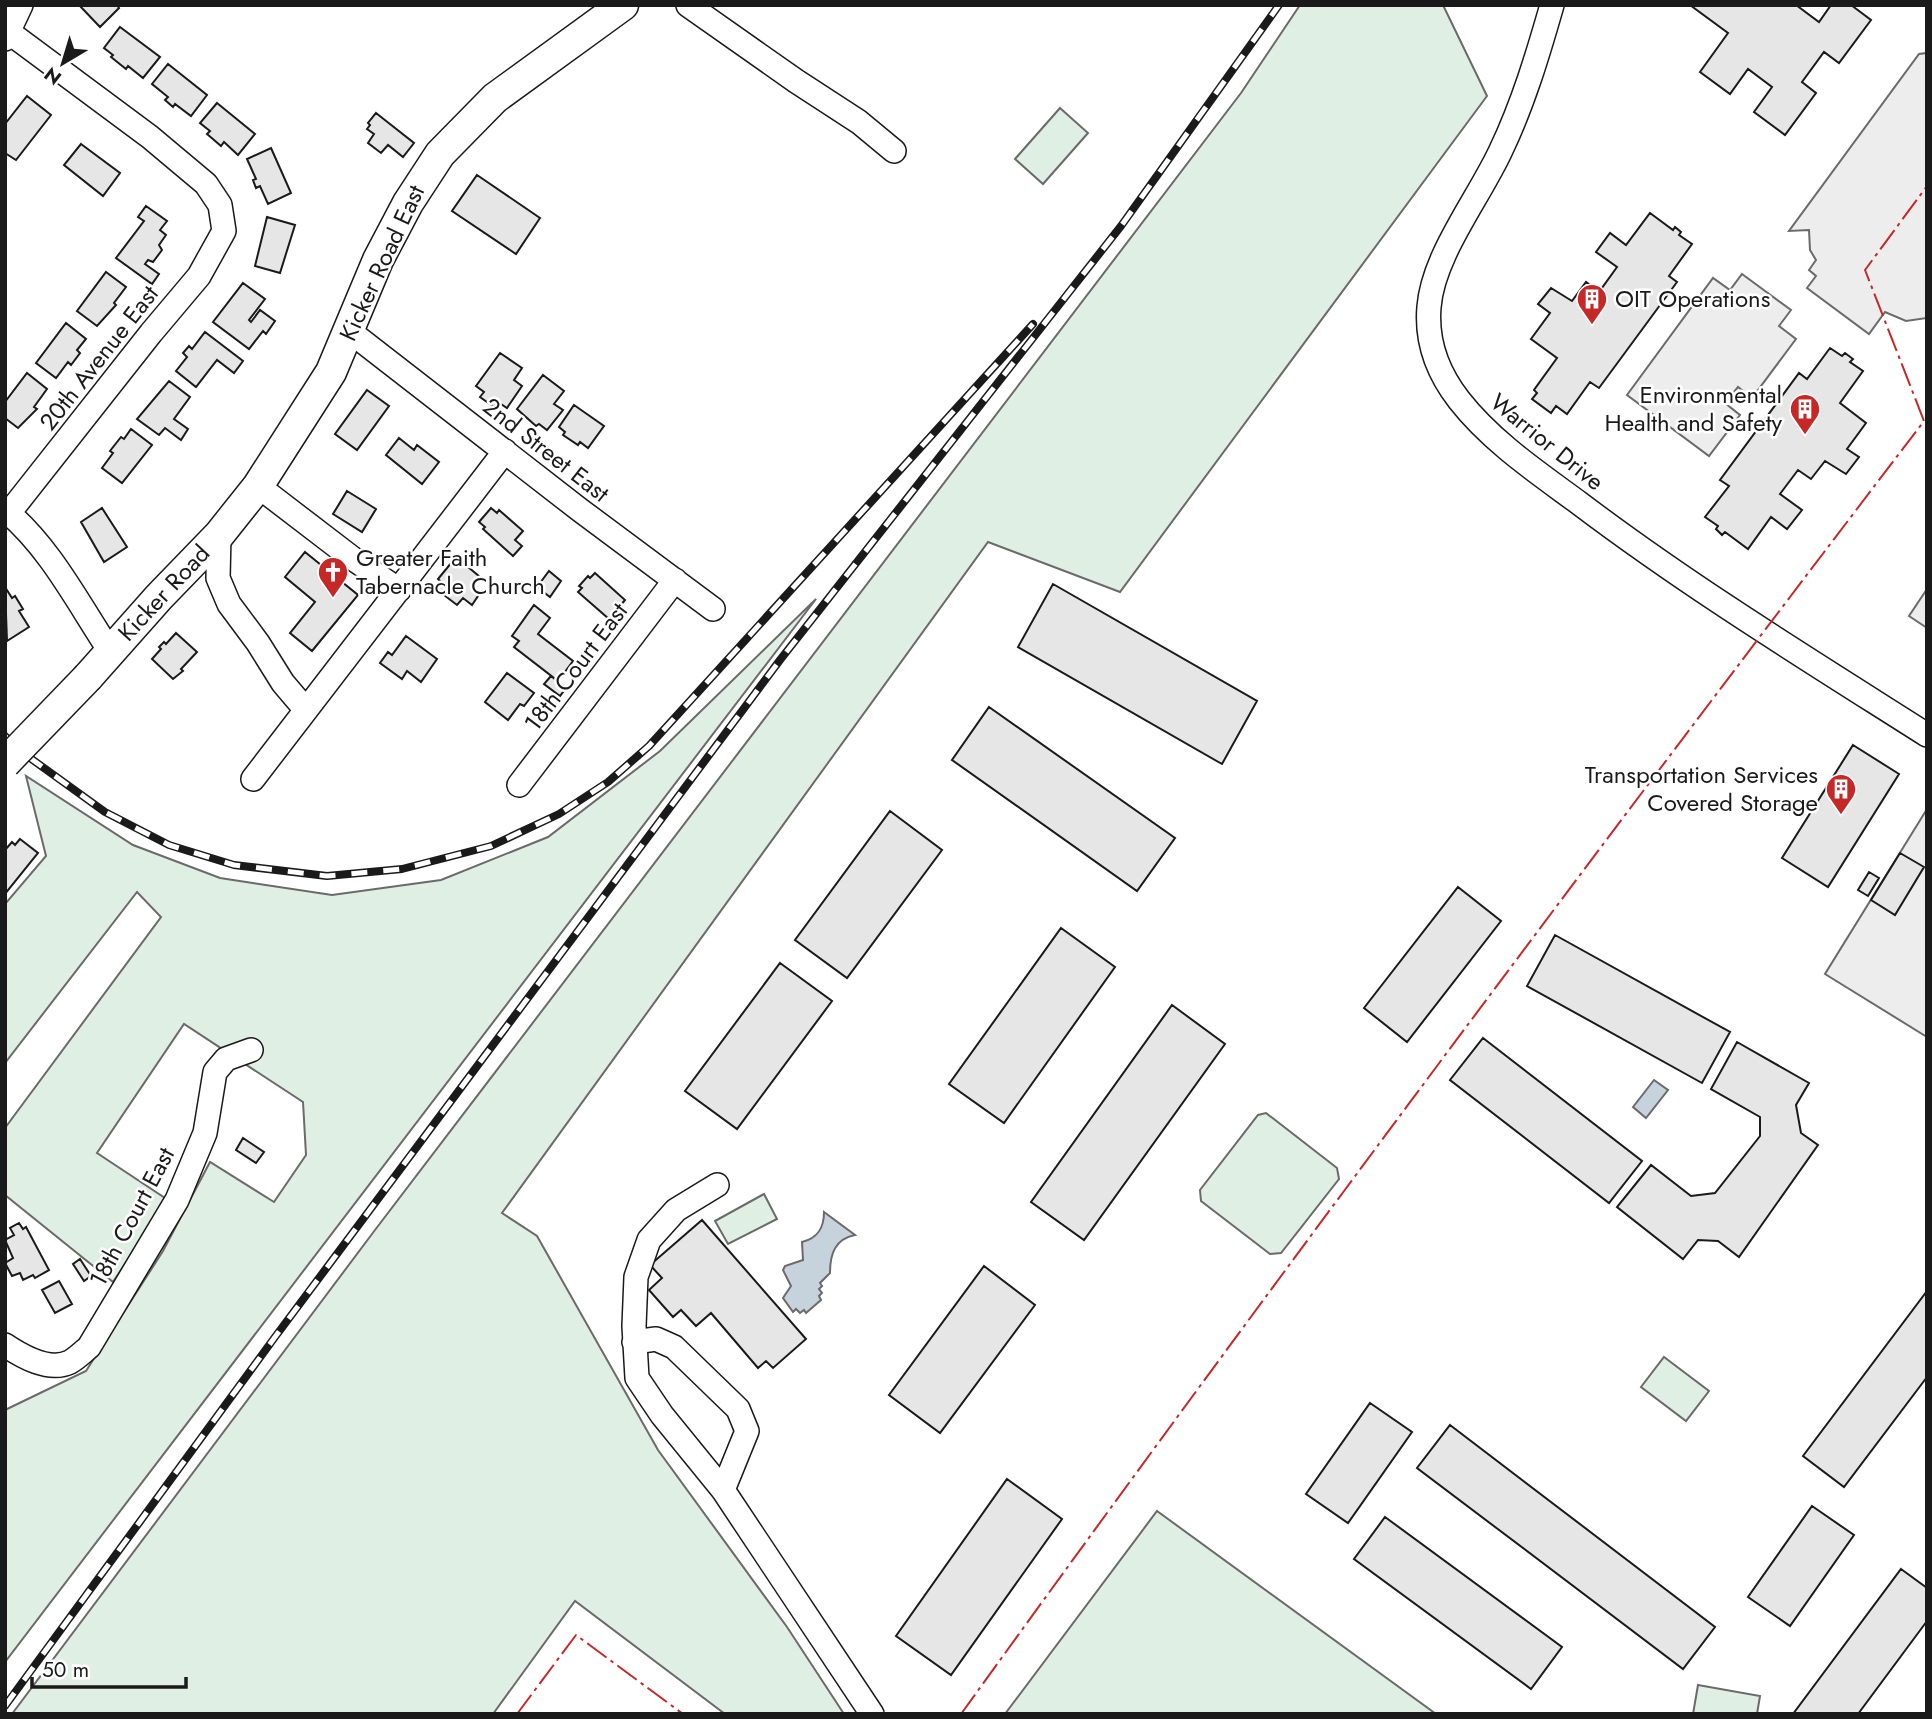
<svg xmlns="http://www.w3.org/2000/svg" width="1932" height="1719" viewBox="0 0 1932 1719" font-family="Jost,sans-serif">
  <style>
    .green { fill: #e0efe3; stroke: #6a6a6a; stroke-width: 2 }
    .parking { fill: #ededed; stroke: #6a6a6a; stroke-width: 2 }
    .water { fill: #c6d2dc; stroke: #6a6a6a; stroke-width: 2 }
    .building { fill: #e6e6e6; stroke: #1a1a1a; stroke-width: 2 }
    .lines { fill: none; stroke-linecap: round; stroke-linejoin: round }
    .minor-casing { stroke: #1a1a1a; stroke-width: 26 }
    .major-casing { stroke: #1a1a1a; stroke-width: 33 }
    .minor { stroke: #fff; stroke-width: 23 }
    .major { stroke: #fff; stroke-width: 30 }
    .rail-casing { stroke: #1a1a1a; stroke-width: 8 }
    .rail { stroke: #fff; stroke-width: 5; stroke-dasharray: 16; stroke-linecap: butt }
    .major-bridge-casing { stroke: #1a1a1a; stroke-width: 33; stroke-linecap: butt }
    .major-bridge { stroke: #fff; stroke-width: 30 }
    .power { stroke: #c62828; stroke-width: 2; stroke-dasharray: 24 5 3.5 5; stroke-linecap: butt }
    .labels { text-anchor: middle; stroke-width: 5; stroke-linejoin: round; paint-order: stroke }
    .street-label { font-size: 24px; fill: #1a1a1a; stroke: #fff }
    .poi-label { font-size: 24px; fill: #1a1a1a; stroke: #fff; text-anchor: start }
  </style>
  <rect width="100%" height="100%" fill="#fff"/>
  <path class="green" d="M1300 5H1443L1487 96 1120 592 988 542 502 1213 537 1236 658 1450 787 1627 844 1714H725L575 1601 493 1714H12L375 1230 1241 93Z
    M1060 108 1088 133 1043 184 1015 159Z
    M816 599 5 1662V1410L86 1371 163 1251 210 1162 274 1202 306 1155 303 1102 184 1024 97 1153 168 1200 113 1282 5 1195V1128L161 917 137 892 5 1063V904L46 856 26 776 133 845 220 878 332 895 441 880 548 837 660 751Z
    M1266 1113 1337 1168 1339 1179 1281 1253 1270 1254 1201 1201 1200 1190 1258 1115Z
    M764 1194 777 1219 728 1244 715 1221Z
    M1664 1357 1709 1391 1686 1421 1641 1387Z
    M1157 1511 1436 1714H1005Z
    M1698 1685 1760 1696 1757 1714H1693Z"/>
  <path class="parking" d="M1927 53V318L1906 321 1885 312 1869 334 1807 288 1816 276 1809 270 1816 260 1810 250 1809 230 1789 231 1919 54Z
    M1742 274 1791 310 1779 326 1796 339 1752 398 1738 387 1725 403 1740 415 1709 456 1627 395 1713 278 1730 290Z
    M1927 589V628L1909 616Z
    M1927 809V1037L1825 974Z"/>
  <path class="water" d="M1654 1080 1668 1090 1646 1118 1633 1107Z
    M824 1212 855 1235C835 1239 830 1254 830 1273L820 1283 822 1286 819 1289 822 1293 819 1296 821 1300 806 1313 804 1310 800 1313 796 1309 793 1312 783 1298 791 1286 783 1270 785 1266 803 1260 802 1242C818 1238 824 1228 824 1212Z"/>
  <path class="building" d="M79 5H117L119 8 100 27Z
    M1690 5H1796L1819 22 1831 5H1851L1871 20 1839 63 1824 52 1802 82 1816 93 1785 135 1754 112 1772 87 1748 69 1730 94 1700 72 1728 33Z
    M120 27 160 57 143 78 128 66 126 69 111 57 113 55 104 48Z
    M168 64 207 95 191 116 175 104 173 107 165 100 168 97 152 84Z
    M27 96 51 115 16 160 5 153V124Z
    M217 103 255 134 238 155 224 142 221 146 207 134 210 131 200 123Z
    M376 113 414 143 403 157 388 145 381 153 368 143 374 134 367 129 370 125 368 123Z
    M81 144 120 173 103 196 64 165Z
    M271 148 291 193 268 204 260 186 256 188 253 180 256 179 247 159Z
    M477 175 540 218 516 254 452 211Z
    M146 206 167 221 160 230 166 235 159 245 162 250 153 262 148 260 145 264 159 274 152 284 116 258 144 221 138 217Z
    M1650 213 1673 230 1675 227 1681 232 1679 235 1692 244 1669 276 1677 282 1599 388 1590 382 1567 414 1556 406 1551 413 1532 399 1537 393 1534 390 1557 358 1531 339 1550 313 1538 304 1551 288 1572 301 1586 282 1599 292 1617 267 1596 252 1610 233 1626 245Z
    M267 217 295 225 280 273 255 266Z
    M106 272 126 287 114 303 116 305 97 326 77 311Z
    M243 283 265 299 249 320 251 322 260 310 275 321 266 334 263 331 249 349 213 322Z
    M66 323 86 339 77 350 80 353 71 365 68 362 56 378 36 363Z
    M205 332 243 361 234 373 217 360 196 387 176 371 187 357 183 353 189 346 192 349Z
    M1830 348 1842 356 1845 353 1853 359 1850 362 1863 371 1840 403 1866 423 1847 449 1859 457 1846 474 1825 461 1811 479 1798 470 1780 494 1802 510 1787 529 1771 517 1748 549 1725 532 1722 535 1716 529 1718 526 1705 517 1729 486 1720 480 1799 373 1807 379Z
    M500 353 522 368 514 380 522 386 507 408 498 402 494 407 480 397 484 392 476 386Z
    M27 373 47 389 34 407 37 409 18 428 5 418V402Z
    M543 375 564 391 554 404 563 410 547 430 539 424 536 426 517 409Z
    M169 381 190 397 174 419 188 429 181 440 165 428 159 435 137 419Z
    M367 390 389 406 357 450 335 434Z
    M574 405 604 426 588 448 580 442 578 445 563 435 565 432 559 427Z
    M131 429 152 445 122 483 102 468 113 453 110 451 121 437 124 439Z
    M399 438 414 450 417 445 439 462 422 484 386 455Z
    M347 491 376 509 362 532 333 514Z
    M102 508 127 547 104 562 81 522Z
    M491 508 497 513 499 510 523 531 515 540 522 546 513 556 483 529 485 527 479 522Z
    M305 552 358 595 312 651 290 633 315 602 285 577Z
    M456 557 480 577 472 587 480 593 472 605 463 598 457 605 436 589 442 583 438 579Z
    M549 571 561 581 550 597 537 587Z
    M595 573 625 600 609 619 578 592 582 588 579 586 588 576 590 578Z
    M1053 584 1257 701 1222 764 1018 647Z
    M5 587 12 598 15 596 23 609 19 611 29 627 7 641Z
    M534 605 550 618 538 634 573 661 558 681 514 647 519 641 512 636Z
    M176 633 197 652 181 669 183 671 173 679 152 659 161 649 159 647 164 642 166 644Z
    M406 636 437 659 421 682 407 671 402 679 380 663 388 652 392 655Z
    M507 673 534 693 524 706 520 704 508 720 485 702Z
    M551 676 566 688 560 696 544 684Z
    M989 707 1175 838 1137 891 952 760Z
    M1853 745 1899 774 1828 887 1782 858Z
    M890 811 942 850 847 978 795 940Z
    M20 839 38 853 5 894V850L12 842 15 845Z
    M1900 853 1924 867 1895 915 1871 900Z
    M1869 872 1879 878 1868 896 1858 890Z
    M1458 887 1501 921 1407 1042 1364 1008Z
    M1061 928 1115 967 1004 1123 949 1084Z
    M1555 935 1730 1032 1702 1083 1527 986Z
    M780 963 832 1001 737 1129 685 1091Z
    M1172 1005 1225 1044 1084 1240 1031 1202Z
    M1483 1038 1642 1161 1609 1203 1450 1080Z
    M1737 1042 1809 1083 1796 1105 1801 1133 1818 1145 1739 1257 1718 1241 1698 1240 1683 1259 1617 1207 1651 1165 1691 1196 1715 1193 1760 1136V1117L1711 1089Z
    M243 1138 264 1152 256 1163 236 1150Z
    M702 1220 806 1339 773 1368 766 1361 758 1368 711 1313 696 1326 681 1310 673 1317 649 1290 662 1278 650 1265Z
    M19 1223 23 1229 26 1227 49 1270 35 1278 33 1275 23 1280 20 1273 12 1276 5 1263 13 1258 5 1240 14 1235 10 1228Z
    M80 1259 91 1276 84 1281 73 1264Z
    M984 1266 1035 1305 940 1433 889 1395Z
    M59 1281 72 1304 55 1313 42 1290Z
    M1927 1291V1377L1844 1487 1803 1456Z
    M1370 1403 1412 1432 1348 1523 1306 1494Z
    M1450 1425 1715 1627 1683 1669 1417 1468Z
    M1007 1479 1062 1519 951 1675 896 1636Z
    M1812 1506 1854 1535 1790 1626 1748 1597Z
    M1385 1517 1562 1647 1531 1689 1354 1559Z
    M1901 1569 1927 1588V1621L1858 1714H1793Z"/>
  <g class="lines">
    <g class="minor-casing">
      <path id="minor" d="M688 5 796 81 859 122 894 151
        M1552 5C1538 54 1523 104 1501 150 1479 198 1433 255 1429 307 1426 342 1438 373 1459 400 1492 442 1537 472 1579 503 1690 587 1809 660 1927 735
        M5 39 21 5
        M348 330 580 510 713 609
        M258 486 352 558 399 590
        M5 510C50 547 78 603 110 651
        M9 513 151 333 199 276 224 231 220 205 206 184 150 137 10 33
        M219 535 218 578 229 604 258 643 283 683 306 710
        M253 779 505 451
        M519 785 675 580
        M717 1185 676 1210 649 1240 636 1277 634 1326 637 1378 662 1415 723 1490 872 1714
        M634 1342 656 1339 674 1347 738 1409 747 1431 723 1490
        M5 1345C23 1357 49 1372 70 1362 77 1358 83 1352 89 1347L177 1200 205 1133 215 1072 226 1059 251 1050"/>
    </g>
    <g class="major-casing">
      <path id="major" d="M88 677 159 597 219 535 258 486 331 372 378 260 408 203 440 154 495 98 623 5"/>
    </g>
    <use href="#minor" class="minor"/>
    <use href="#major" class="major"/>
    <g class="rail-casing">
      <path id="rail" d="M5 736 19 750 105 812 169 845 234 865 327 876 402 869 491 846 559 814 608 782 649 746 1033 324
        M5 1706 275 1337 780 660 1121 226 1279 5"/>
    </g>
    <use href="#rail" class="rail"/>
    <g class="major-bridge-casing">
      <path id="major-bridge" d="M5 763 88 677"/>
    </g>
    <use href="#major-bridge" class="major-bridge"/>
    <path class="power" d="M517 1714 576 1635 683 1714
      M961 1714C1276 1278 1598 848 1924 421L1865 270 1927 186"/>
  </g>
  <defs>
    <g id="building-pin" transform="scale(1.575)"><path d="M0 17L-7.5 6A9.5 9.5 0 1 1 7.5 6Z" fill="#c62828" stroke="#fff"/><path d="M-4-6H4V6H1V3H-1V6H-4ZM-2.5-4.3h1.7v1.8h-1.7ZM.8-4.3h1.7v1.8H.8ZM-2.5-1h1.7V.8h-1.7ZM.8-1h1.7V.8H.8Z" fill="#fff"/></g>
    <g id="church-pin" transform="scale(1.575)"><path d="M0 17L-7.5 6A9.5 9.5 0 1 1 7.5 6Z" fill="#c62828" stroke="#fff"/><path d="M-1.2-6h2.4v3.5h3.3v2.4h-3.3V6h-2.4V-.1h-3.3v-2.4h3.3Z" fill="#fff"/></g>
  </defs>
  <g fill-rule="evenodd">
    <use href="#building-pin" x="1592" y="299"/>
    <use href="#building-pin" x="1805" y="409"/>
    <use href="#church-pin" x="333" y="572"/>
    <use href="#building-pin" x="1841" y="789"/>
  </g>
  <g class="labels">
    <g class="street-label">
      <text transform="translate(382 263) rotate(-65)" y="8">Kicker Road East</text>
      <text transform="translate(99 358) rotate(-52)" y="8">20th Avenue East</text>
      <text transform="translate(1547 442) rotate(39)" y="8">Warrior Drive</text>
      <text transform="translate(546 450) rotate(38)" y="8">2nd Street East</text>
      <text transform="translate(164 593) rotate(-47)" y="8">Kicker Road</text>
      <text transform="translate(576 667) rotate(-53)" y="8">18th Court East</text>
      <text transform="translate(132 1217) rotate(-62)" y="8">18th Court East</text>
    </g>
    <g class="poi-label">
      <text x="1615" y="307">OIT Operations</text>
      <text x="1782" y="403" text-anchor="end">Environmental<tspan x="1782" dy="28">Health and Safety</tspan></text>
      <text x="356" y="566">Greater Faith<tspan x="356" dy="28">Tabernacle Church</tspan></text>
      <text x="1818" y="783" text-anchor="end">Transportation Services<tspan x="1818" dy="28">Covered Storage</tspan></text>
    </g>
  </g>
  <rect width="1932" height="1719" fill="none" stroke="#1a1a1a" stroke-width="14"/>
  <g transform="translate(63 63) rotate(218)" stroke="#ffffff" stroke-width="5" paint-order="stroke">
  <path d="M0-5L12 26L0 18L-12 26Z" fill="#1a1a1a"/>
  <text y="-10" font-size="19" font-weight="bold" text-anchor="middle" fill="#1a1a1a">N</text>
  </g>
  <path d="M32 1677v10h154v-10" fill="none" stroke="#1a1a1a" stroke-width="3.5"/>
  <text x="42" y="1677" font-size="21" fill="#1a1a1a" stroke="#ffffff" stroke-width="5" paint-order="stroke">50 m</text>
</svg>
